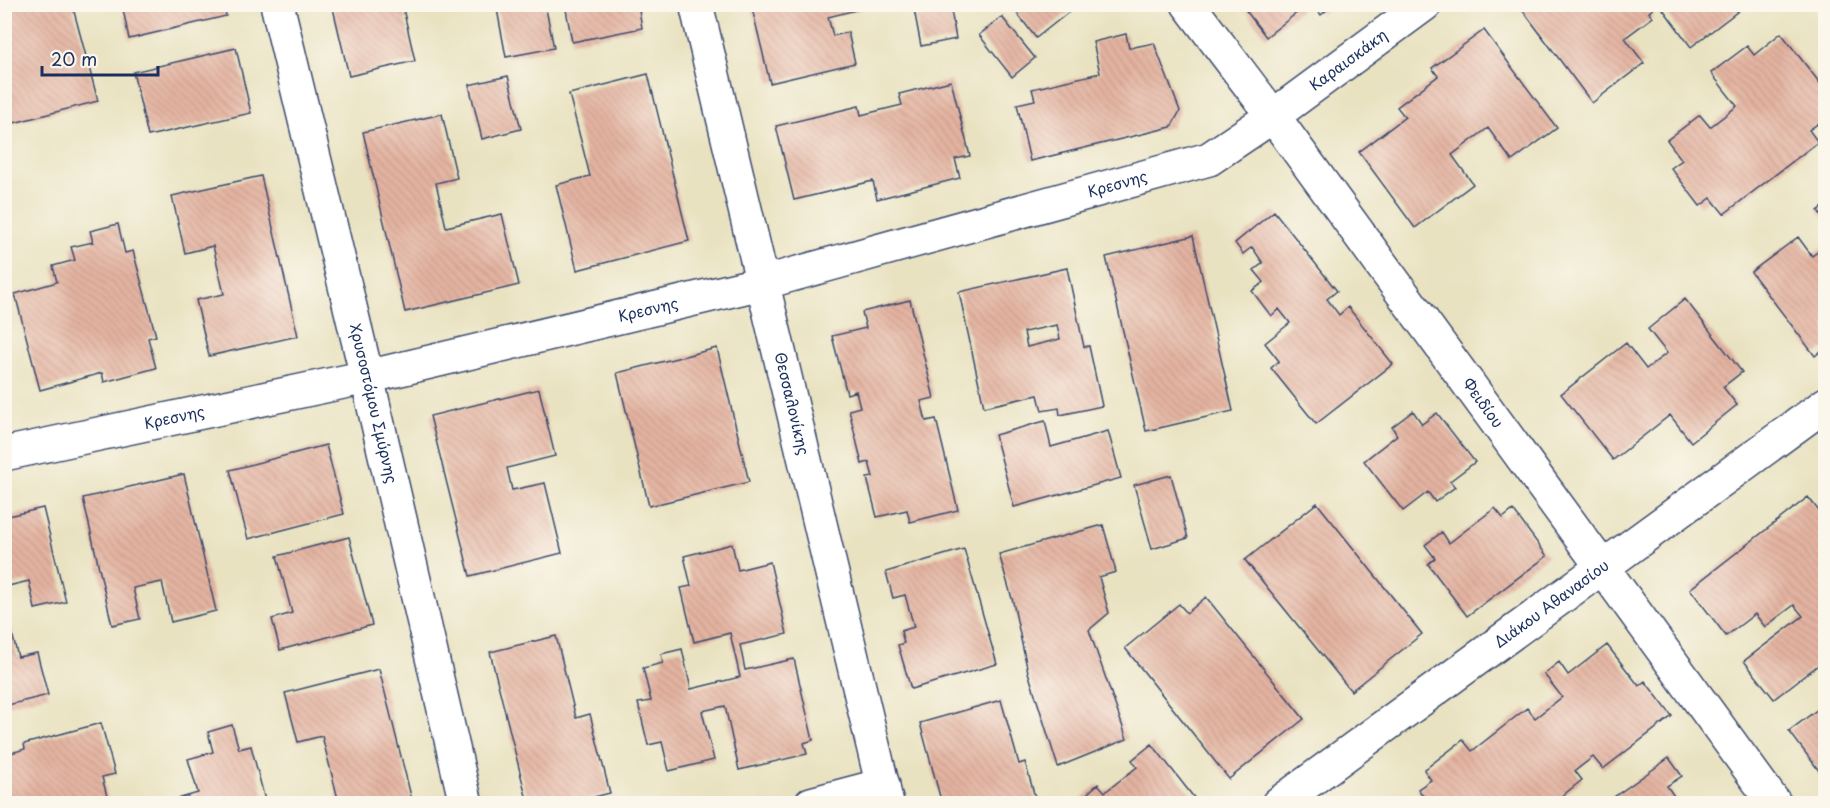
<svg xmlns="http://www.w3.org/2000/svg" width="1830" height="808" viewBox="0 0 1830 808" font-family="'Playpen Sans',sans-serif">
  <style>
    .building { fill: url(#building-back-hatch); fill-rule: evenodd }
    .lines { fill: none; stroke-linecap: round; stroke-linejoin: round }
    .minor-casing { stroke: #3a4a6d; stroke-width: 36 }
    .minor { stroke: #fff; stroke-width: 33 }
    .labels { text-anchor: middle; stroke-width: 4.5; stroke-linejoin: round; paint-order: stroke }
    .street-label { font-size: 15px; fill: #1b2f5e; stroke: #fbf7ec }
  </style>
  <defs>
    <pattern id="building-back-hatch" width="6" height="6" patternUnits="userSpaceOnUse" patternTransform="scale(1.5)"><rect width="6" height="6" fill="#e4b3a0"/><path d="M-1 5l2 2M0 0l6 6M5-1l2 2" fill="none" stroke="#c39a8c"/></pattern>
  </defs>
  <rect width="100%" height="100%" fill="#fbf7ec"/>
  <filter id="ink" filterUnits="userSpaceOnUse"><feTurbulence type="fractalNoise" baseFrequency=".0167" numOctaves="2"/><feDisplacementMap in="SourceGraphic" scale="12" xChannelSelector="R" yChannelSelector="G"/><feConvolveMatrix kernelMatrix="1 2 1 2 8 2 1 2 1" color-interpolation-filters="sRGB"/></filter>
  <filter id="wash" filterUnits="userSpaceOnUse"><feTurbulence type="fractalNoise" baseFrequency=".008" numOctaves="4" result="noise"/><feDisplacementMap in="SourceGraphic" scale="24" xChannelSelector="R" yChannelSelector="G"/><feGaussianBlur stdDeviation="1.35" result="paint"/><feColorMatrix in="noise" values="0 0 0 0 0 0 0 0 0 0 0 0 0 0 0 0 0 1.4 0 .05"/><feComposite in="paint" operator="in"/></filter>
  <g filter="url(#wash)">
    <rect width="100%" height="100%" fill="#e9e2c1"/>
    <g id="blocks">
      <path class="building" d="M4 4H72L98 101 6 125Z
        M122 4H224L226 16 129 39Z
        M332 4H402L415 61 349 76Z
        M496 4H545L554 48 506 57Z
        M565 4H638L642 28 572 42Z
        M751 4H876V5L828 17 833 36 848 32 855 63 770 83Z
        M913 4H950L956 39 921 46Z
        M1010 4H1079L1036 38Z
        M1241 4H1308L1266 37Z
        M1313 4H1334L1321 15Z
        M1518 4H1659L1649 12 1653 17 1625 38 1644 63 1592 103Z
        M1660 5H1746L1691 47Z
        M1002 17 1035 58 1012 77 979 35Z
        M1484 30 1557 128 1512 161 1488 128 1452 155 1473 184 1415 228 1359 152 1405 117 1397 107 1438 76 1432 68Z
        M1781 33 1826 91V118L1809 130 1818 142 1724 214 1711 198 1700 206 1671 168 1682 160 1667 140 1700 115 1710 127 1737 106 1711 73 1747 46 1754 55Z
        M1126 34 1129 48 1154 43 1180 111 1171 127 1030 161 1017 104 1035 100 1032 89 1100 73 1093 42Z
        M236 48 251 113 148 136 133 72Z
        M648 74 689 241 577 270 556 185 590 176 569 94Z
        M508 76 521 129 482 139 469 85Z
        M951 81 970 156 955 159 960 178 877 199 873 181 794 200 776 126 859 106 861 115 902 105 899 94Z
        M442 114 457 178 436 183 446 227 502 214 519 285 405 312 363 132Z
        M261 176 298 336 209 356 196 300 224 294 213 246 185 253 172 196Z
        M1826 205V221L1818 211Z
        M1274 211 1337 291 1327 299 1339 315 1348 307 1393 364 1316 424 1271 368 1279 361 1265 343 1290 323 1279 309 1271 316 1252 291 1264 282 1254 270 1263 263 1252 247 1243 254 1235 243Z
        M118 224 125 253 133 251 156 336 148 338 156 368 104 382 102 373 40 390 15 294 57 282 53 266 75 260 71 247 93 242 90 231Z
        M1193 236 1233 411 1146 431 1106 257Z
        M1798 237 1812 256 1826 246V347L1815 356 1751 272Z
        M1067 268 1084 347 1089 346 1102 406 1060 415 1059 408 1042 411 1038 395 984 407 959 292ZM1057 325 1060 339 1027 347 1024 332Z
        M1685 299 1742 372 1723 387 1737 405 1691 442 1670 415 1613 460 1561 394 1626 343 1646 369 1667 353 1648 329Z
        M910 300 934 398 921 401 926 421 936 419 958 510 910 522 907 510 877 517 867 478 873 477 869 462 862 464 849 410 860 407 856 391 847 394 832 336 866 328 862 312Z
        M717 348 749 482 649 506 617 373Z
        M539 389 555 456 507 468 512 490 545 483 562 553 470 576 430 416Z
        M1413 411 1422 424 1437 413 1475 462 1450 481 1455 487 1435 502 1428 492 1403 511 1364 461 1397 435 1392 427Z
        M1045 421 1051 447 1108 431 1121 478 1014 507 995 435Z
        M326 445 344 514 248 539 230 470Z
        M184 474 216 611 171 622 162 582 133 588 140 619 112 625 83 498Z
        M1171 475 1188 538 1152 549 1134 485Z
        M1808 497 1826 520V635L1820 639 1826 646V659L1774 699 1744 661 1803 616 1794 605 1765 627 1755 614 1726 636 1690 589Z
        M1317 503 1422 634 1351 691 1245 560Z
        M43 508 66 602 35 609 29 581 4 587V517Z
        M1495 508 1503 518 1513 510 1547 556 1467 616 1428 564 1435 558 1425 545 1442 532 1449 543Z
        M1103 525 1116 572 1099 577 1109 613 1089 630 1127 739 1058 767 1028 672 1013 602 999 554Z
        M349 537 372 625 280 650 272 619 292 613 277 556Z
        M732 544 738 570 770 562 787 634 740 645 745 670 794 659 813 740 804 743 807 754 739 770 725 706 702 711 714 760 669 771 662 742 648 745 638 703 651 701 643 668 663 663 661 654 682 649 691 689 740 677 730 633 694 642 681 588 691 586 684 556Z
        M964 549 997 664 911 689 898 645 904 643 901 631 914 627 905 595 893 598 886 572Z
        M1206 597 1304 719 1229 779 1125 648 1179 604 1187 613Z
        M4 602 18 657 37 653 48 695 4 706Z
        M556 636 576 718 590 714 610 793 567 804H528L490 652Z
        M1607 645 1639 686 1645 681 1672 716 1603 769 1593 757 1575 771 1582 780 1552 804H1535L1532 801 1528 804H1429L1418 789 1431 780 1424 770 1463 740 1472 751 1527 708 1535 718 1562 697 1544 674 1559 662 1568 675Z
        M379 669 413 804H323L338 799 322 736 298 742 285 693Z
        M1826 698V780L1789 731 1822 706 1820 702Z
        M1001 700 1019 764 1025 762 1037 804H942L920 723Z
        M101 723 115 774 102 777 108 800 95 804H4V755L25 749 24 744Z
        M232 725 239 749 251 746 266 804H170V801L198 793 188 759 213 752 208 732Z
        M1152 744 1199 804H1085L1081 799 1098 784 1105 792 1137 767 1132 760Z
        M1669 758 1682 776 1667 786 1676 799 1669 804H1604Z"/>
    </g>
  </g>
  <g filter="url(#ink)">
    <use href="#blocks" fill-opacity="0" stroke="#3a4a6d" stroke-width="1.5"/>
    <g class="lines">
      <g class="minor-casing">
        <g id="minor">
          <path id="s1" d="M277 4 367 377 466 804"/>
          <path id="s2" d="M696 4 887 804"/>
          <path id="s3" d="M1188 4 1273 116 1775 804"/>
          <path id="s4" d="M4 454 367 377 762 283 1209 159 1273 116 1425 4"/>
          <path d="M811 804 883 785"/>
          <path id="s5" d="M1278 804 1826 404"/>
        </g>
      </g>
      <use href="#minor" class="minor"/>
    </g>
  </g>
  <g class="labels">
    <g class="street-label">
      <text dy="5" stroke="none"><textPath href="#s4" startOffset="1412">Καραισκάκη</textPath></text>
      <text dy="5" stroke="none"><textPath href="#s4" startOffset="1146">Κρεσνης</textPath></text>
      <text dy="5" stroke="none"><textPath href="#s4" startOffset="660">Κρεσνης</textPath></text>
      <text dy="5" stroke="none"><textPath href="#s3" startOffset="496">Φειδίου</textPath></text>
      <text dy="5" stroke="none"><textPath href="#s1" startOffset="411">Χρυσοστόμου Σμύρνης</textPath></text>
      <text dy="5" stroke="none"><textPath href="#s2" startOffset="411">Θεσσαλονίκης</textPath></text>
      <text dy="5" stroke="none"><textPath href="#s4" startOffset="174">Κρεσνης</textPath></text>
      <text dy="5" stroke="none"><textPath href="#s5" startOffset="339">Διάκου Αθανασίου</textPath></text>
    </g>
  </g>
  <rect width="1830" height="808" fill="none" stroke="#fbf7ec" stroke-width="24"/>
  <path d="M42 66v9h116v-9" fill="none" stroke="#1b2f5e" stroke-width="3"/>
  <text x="51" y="66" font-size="18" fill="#1b2f5e" stroke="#fbf7ec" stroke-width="4.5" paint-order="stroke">20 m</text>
</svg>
